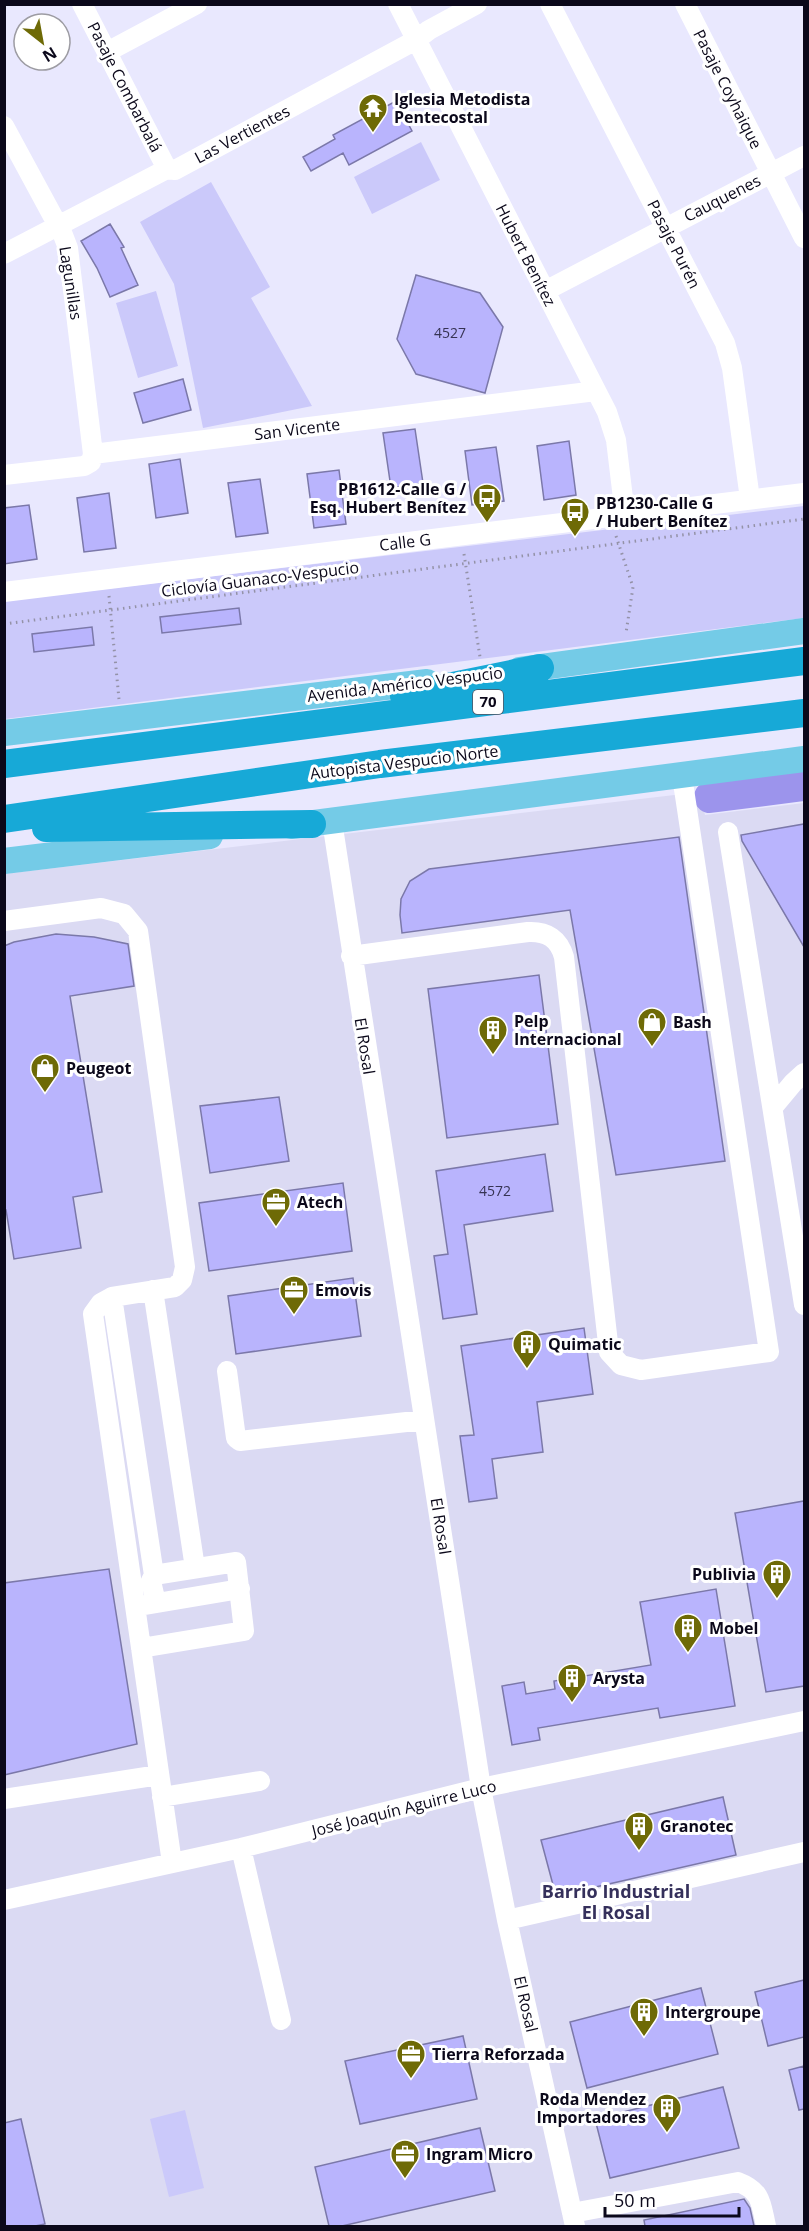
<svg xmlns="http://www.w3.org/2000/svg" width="809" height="2231" viewBox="0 0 809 2231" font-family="'Open Sans',sans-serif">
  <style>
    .built { fill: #dbdaf3 }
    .green { fill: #cbc9fa }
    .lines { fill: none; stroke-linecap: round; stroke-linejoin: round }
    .river { stroke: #9c94ec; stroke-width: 32 }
    .building { fill: #b9b4fd; stroke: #7b78a9; stroke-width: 1.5 }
    .path { stroke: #9492a7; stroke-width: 3; stroke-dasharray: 1.5 4.5; stroke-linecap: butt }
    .minor { stroke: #fff; stroke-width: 20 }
    .major { stroke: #74cbe7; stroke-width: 26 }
    .highway { stroke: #17a9d7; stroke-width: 28 }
    .labels { text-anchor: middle; stroke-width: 6; stroke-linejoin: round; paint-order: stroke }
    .number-label { font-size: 14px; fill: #363353 }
    .shield { fill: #fff; stroke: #54525f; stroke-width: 1.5 }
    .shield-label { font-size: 15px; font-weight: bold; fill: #0b081a }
    .street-label { font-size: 16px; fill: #0b081a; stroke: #fff }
    .poi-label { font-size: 16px; font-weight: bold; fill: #0b081a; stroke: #fff; text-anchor: start }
    .neighbourhood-label { font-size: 18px; font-weight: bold; fill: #35305b; stroke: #fff }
  </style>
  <rect width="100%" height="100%" fill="#e9e8fe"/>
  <path class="built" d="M700 792 705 815 804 803V2226H5L4 874Z"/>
  <path class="green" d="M421 142 440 180 372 214 354 177Z
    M211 182 270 287 251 298 312 406 203 428 174 284 140 222Z
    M156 291 178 366 138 378 116 303Z
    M804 506V618L5 719 4 601Z
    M185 2110 204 2188 169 2197 150 2119Z"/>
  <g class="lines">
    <path class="river" d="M710 797 804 785"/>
  </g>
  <path class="building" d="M396 101 412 131 349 165 343 153 311 171 303 157 335 139 333 135Z
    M110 224 124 247 121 248 138 285 110 297 97 268 81 241Z
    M416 275 480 293 503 327 485 393 416 374 397 339Z
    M183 379 191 410 143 423 134 393Z
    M415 429 423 483 391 488 383 433Z
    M569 441 576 495 544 500 537 446Z
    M496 447 504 501 472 505 465 451Z
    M180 459 188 513 156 518 149 464Z
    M339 470 346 524 314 528 307 474Z
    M260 479 268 533 236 537 228 483Z
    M109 493 116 548 84 552 77 498Z
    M29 505 37 559 4 564V508Z
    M239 608 241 624 162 633 160 617Z
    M92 627 94 645 34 652 32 634Z
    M804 824V947L742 841 741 835Z
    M679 837 725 1161 616 1175 570 910 402 933 400 915 401 899 410 881 429 869Z
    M56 934 94 937 128 944 134 986 70 996 102 1192 73 1197 81 1248 14 1259 6 1210H4V946L14 942Z
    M539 975 558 1124 447 1138 428 989Z
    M279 1097 289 1161 210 1173 200 1106Z
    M545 1154 553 1211 464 1225 477 1314 443 1319 434 1256 448 1254 436 1171Z
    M343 1183 352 1251 209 1271 199 1203Z
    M353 1278 361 1336 236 1354 228 1296Z
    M584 1328 593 1394 537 1402 543 1452 492 1459 497 1498 469 1502 460 1436 474 1435 461 1346Z
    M804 1501V1686L766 1692 735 1513Z
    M109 1569 137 1744 4 1775V1583Z
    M716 1589 735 1706 660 1718 658 1708 538 1728 540 1740 512 1745 502 1686 524 1682 526 1694 555 1689 554 1681 651 1665 640 1602Z
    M723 1797 736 1855 556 1896 541 1840Z
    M804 1980V2037L768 2046 755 1992Z
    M701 1988 718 2054 587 2088 570 2022Z
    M463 2036 477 2099 360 2124 345 2061Z
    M804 2066V2109L799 2110 789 2070Z
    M723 2087 739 2148 610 2178 595 2119Z
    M21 2119 45 2224 35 2226H4V2123Z
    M480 2128 495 2191 342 2226H329L315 2167Z
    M744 2199 750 2208 754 2226H645L644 2220Z"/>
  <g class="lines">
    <path class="path" d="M616 536 633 587 626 633
      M464 554 480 657
      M109 596 119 699
      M4 624 804 519"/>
    <path class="minor" d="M82 4 167 169
      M398 4 607 412 616 440 625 515
      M550 4 725 343 732 368 750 499
      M685 4 804 238
      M107 52 197 4
      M4 126 63 235 68 248 93 454 91 462 84 466 4 475
      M4 254 167 169 175 170 416 40 429 30 477 4
      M545 291 804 156
      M93 454 596 391
      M4 592 804 493
      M332 821 481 1788 507 1920 575 2226
      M728 832 804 1305
      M4 921 101 908 124 914 138 931 185 1267 182 1280 175 1287 112 1297 101 1303 93 1314 172 1863
      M351 956 528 932C547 931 559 939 564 957L609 1352 621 1365 641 1370 769 1352 682 776
      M773 1107 793 1083 804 1073
      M153 1290 195 1568
      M112 1297 154 1575
      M227 1371 236 1438 240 1441 424 1420
      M145 1605 240 1589
      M141 1648 244 1631 236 1562 154 1575 151 1581 156 1603
      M162 1797 260 1781
      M4 1799 159 1775
      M241 1848 281 2020
      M4 1900 241 1848 481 1788 804 1721
      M507 1920 804 1852
      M572 2213 738 2182C762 2191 761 2204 766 2226"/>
    <path class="major" d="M520 670 804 631
      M4 733 427 682
      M291 826 804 759
      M4 861 210 836"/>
    <path class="highway" d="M404 696 540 668
      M4 764 804 661
      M4 819 380 764 804 713
      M46 828 312 824"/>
  </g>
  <defs>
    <g id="temple-pin" transform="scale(1.5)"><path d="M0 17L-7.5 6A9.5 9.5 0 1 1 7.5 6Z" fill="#6e6a06" stroke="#fff"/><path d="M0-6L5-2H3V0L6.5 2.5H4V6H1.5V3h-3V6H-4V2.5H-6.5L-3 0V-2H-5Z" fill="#fff"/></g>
    <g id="bus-pin" transform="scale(1.5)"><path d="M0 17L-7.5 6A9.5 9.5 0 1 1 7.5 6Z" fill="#6e6a06" stroke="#fff"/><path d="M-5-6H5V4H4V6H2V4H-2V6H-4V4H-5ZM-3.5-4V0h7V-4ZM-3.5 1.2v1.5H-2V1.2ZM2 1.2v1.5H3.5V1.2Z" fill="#fff"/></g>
    <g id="shop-pin" transform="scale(1.5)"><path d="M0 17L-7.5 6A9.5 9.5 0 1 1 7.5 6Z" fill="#6e6a06" stroke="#fff"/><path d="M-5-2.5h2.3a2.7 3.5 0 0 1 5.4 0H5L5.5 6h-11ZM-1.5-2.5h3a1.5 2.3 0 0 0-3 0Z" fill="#fff"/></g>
    <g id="building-pin" transform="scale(1.5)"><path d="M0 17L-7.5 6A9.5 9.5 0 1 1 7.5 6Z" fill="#6e6a06" stroke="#fff"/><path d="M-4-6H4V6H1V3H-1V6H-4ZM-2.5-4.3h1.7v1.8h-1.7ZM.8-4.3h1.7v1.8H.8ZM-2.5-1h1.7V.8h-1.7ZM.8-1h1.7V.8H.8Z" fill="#fff"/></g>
    <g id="office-pin" transform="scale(1.5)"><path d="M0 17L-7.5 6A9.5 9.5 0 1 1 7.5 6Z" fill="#6e6a06" stroke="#fff"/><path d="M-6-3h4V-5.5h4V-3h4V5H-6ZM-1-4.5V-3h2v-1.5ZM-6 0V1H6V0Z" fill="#fff"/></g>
  </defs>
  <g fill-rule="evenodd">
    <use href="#temple-pin" x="373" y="108"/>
    <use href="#bus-pin" x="487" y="498"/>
    <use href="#bus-pin" x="575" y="512"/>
    <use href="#shop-pin" x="652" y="1022"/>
    <use href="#building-pin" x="493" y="1030"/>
    <use href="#shop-pin" x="45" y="1068"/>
    <use href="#office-pin" x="276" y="1202"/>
    <use href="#office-pin" x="294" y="1290"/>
    <use href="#building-pin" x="527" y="1344"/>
    <use href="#building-pin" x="777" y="1574"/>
    <use href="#building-pin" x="688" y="1628"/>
    <use href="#building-pin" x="572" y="1678"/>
    <use href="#building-pin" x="639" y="1826"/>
    <use href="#building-pin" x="644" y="2012"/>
    <use href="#office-pin" x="411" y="2054"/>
    <use href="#building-pin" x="667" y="2108"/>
    <use href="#office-pin" x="405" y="2154"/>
  </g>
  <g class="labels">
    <g class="number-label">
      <text x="450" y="338">4527</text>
      <text x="495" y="1196">4572</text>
    </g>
    <rect class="shield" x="473" y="690" width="30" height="24" rx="4.5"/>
    <g class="shield-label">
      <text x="488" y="707">70</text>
    </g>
    <g class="street-label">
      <text transform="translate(125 87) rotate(63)" y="6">Pasaje Combarbalá</text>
      <text transform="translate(728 89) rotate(63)" y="6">Pasaje Coyhaique</text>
      <text transform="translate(242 134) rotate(-28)" y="6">Las Vertientes</text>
      <text transform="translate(722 198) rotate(-27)" y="6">Cauquenes</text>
      <text transform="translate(674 244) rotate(63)" y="6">Pasaje Purén</text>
      <text transform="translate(526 255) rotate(63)" y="6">Hubert Benítez</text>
      <text transform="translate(71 283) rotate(81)" y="6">Lagunillas</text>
      <text transform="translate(297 429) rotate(-7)" y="6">San Vicente</text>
      <text transform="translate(405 542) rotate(-7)" y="6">Calle G</text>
      <text transform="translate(260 579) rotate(-7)" y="6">Ciclovía Guanaco-Vespucio</text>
      <text transform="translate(405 684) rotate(-7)" y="6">Avenida Américo Vespucio</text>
      <text transform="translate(404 762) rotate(-7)" y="6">Autopista Vespucio Norte</text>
      <text transform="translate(365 1046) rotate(81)" y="6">El Rosal</text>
      <text transform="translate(441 1526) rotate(81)" y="6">El Rosal</text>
      <text transform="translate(404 1808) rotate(-14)" y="6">José Joaquín Aguirre Luco</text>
      <text transform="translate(526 2004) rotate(77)" y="6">El Rosal</text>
    </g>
    <g class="poi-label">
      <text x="394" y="105">Iglesia Metodista<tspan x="394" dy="18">Pentecostal</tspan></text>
      <text x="466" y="495" text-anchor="end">PB1612-Calle G /<tspan x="466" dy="18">Esq. Hubert Benítez</tspan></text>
      <text x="596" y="509">PB1230-Calle G<tspan x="596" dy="18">/ Hubert Benítez</tspan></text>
      <text x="514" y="1027">Pelp<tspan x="514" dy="18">Internacional</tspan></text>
      <text x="673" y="1028">Bash</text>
      <text x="66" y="1074">Peugeot</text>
      <text x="297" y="1208">Atech</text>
      <text x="315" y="1296">Emovis</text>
      <text x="548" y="1350">Quimatic</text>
      <text x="756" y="1580" text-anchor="end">Publivia</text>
      <text x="709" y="1634">Mobel</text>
      <text x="593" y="1684">Arysta</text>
      <text x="660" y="1832">Granotec</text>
      <text x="665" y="2018">Intergroupe</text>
      <text x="432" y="2060">Tierra Reforzada</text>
      <text x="646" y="2105" text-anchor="end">Roda Mendez<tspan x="646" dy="18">Importadores</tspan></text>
      <text x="426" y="2160">Ingram Micro</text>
    </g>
    <g class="neighbourhood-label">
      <text x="616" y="1898">Barrio Industrial<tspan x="616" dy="21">El Rosal</tspan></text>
    </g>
  </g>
  <rect width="809" height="2231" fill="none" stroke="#0b081a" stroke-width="12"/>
  <g transform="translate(42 42) rotate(149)"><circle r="28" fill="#ffffff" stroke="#9d9ca3" stroke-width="1.5"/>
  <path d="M0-4.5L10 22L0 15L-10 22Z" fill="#6e6a06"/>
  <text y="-9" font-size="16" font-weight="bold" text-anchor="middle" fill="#0b081a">N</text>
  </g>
  <path d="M605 2207v9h134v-9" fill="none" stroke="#0b081a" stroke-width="3"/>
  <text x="614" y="2207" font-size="18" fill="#0b081a" stroke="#ffffff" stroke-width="4.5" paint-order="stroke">50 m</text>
</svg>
